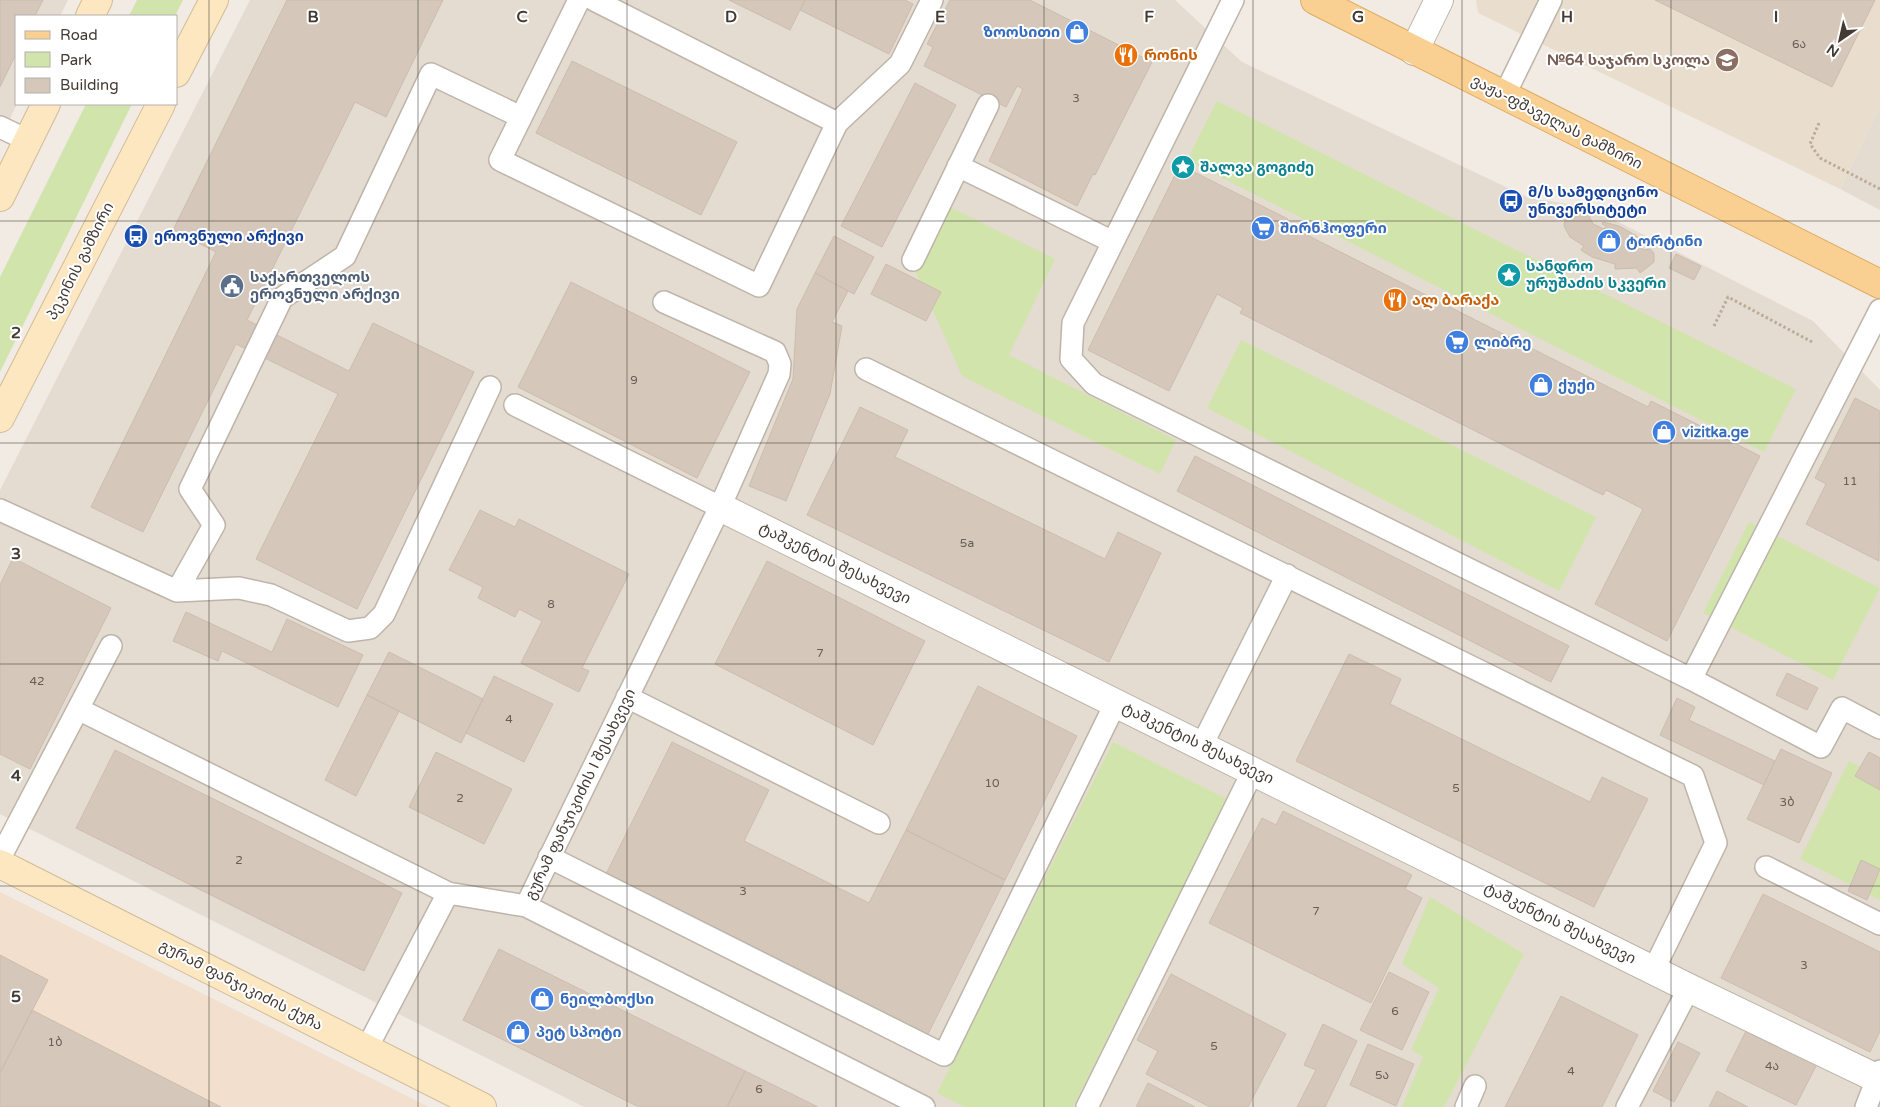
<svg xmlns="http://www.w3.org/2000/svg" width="1880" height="1107" viewBox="0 0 1880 1107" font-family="'Varela Round','Noto Sans Georgian',sans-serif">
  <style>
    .residential { fill: #e4dcd1 }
    .commercial { fill: #f3dfcd }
    .education { fill: #e9decd }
    .green { fill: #d1e4ac }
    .building { fill: #d5c8bb; stroke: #ccbcac }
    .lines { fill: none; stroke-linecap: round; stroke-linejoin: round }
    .lane-casing { stroke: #beb4a9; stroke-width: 24 }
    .street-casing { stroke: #beb4a9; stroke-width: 30 }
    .secondary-casing { stroke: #d2bb96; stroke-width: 30 }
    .primary-casing { stroke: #deab63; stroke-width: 30 }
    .path { stroke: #bdab97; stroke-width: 3; stroke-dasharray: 2.5 2.5; stroke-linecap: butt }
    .lane { stroke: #fff; stroke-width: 21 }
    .street { stroke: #fff; stroke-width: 28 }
    .secondary { stroke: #fce7c1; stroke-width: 28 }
    .primary { stroke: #fad092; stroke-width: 28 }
    .grid { fill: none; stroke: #423a33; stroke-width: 1; stroke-opacity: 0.55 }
    .labels { text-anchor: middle; stroke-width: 4; stroke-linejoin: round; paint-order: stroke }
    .number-label { font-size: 12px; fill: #675e55 }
    .shop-label { font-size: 15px; font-weight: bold; fill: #366cbe; stroke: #fff; text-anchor: start }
    .food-label { font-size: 15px; font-weight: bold; fill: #c56008; stroke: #fff; text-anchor: start }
    .education-label { font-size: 15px; font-weight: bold; fill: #785e54; stroke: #fff; text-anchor: end }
    .street-label { font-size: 15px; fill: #423a33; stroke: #fff }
    .culture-label { font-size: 15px; font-weight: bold; fill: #0d838f; stroke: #fff; text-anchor: start }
    .transit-label { font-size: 15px; font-weight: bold; fill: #164399; stroke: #fff; text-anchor: start }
    .service-label { font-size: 15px; font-weight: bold; fill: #4e5e75; stroke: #fff; text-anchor: start }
    .grid-label { font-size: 16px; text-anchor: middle; font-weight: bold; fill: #423a33; stroke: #fff; stroke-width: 4; stroke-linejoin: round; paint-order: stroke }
  </style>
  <rect width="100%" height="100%" fill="#f1ebe3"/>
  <path class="residential" d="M0 0H68L60 16H16L17 104 0 139Z
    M250 0H1175L1242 62 1529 198 1589 207 1813 321 1880 390V1107H584L0 814V490Z
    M1880 106V210L1840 189Z"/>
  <path class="commercial" d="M0 892 429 1107H0Z"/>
  <path class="education" d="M1476 0H1880V106L1840 189 1478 13Z"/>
  <path class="green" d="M137 0H183L175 16H129Z
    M1217 101 1796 389 1764 452 1187 160Z
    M86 104H132L0 372V277Z
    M944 204 1055 259 1009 355 1176 440 1160 474 962 376 913 266Z
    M1241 340 1596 517 1559 591 1207 408Z
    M1749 522 1880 588 1833 680 1703 613Z
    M1113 742 1227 799 1073 1107H965L937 1093Z
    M1849 761 1880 777V900L1800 859Z
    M1430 897 1524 954 1444 1107H1402L1423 1057 1411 1050 1439 988 1402 964Z"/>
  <path class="building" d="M0 0H43L35 16H16V54L0 87Z
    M287 0H443L386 117 355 102 247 320 349 371 373 323 474 372 357 609 256 559 338 394 236 344 143 532 91 507 216 252 173 230Z
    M729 0H805L790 30Z
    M805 0H905L913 4 889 54 800 10Z
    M950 0H1030L1152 62 1095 175 1093 174 1077 206 989 161 1023 89 1017 86 1006 107 924 66 933 47 927 44Z
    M1655 0H1875L1832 87Z
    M572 61 737 142 701 215 536 133Z
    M915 83 956 105 882 247 841 226Z
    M1180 165 1288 219 1285 224 1648 407 1651 401 1760 456 1667 641 1595 604 1643 509 1606 490 1603 495 1240 313 1243 308 1217 294 1169 391 1088 350Z
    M1577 210H1586L1593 224 1604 229 1606 226 1602 224 1603 222 1619 226 1635 235 1647 244 1646 246 1642 244 1640 247 1644 250 1650 249 1654 253V262L1640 273 1637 268 1615 269V264L1592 257 1581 250 1584 246 1570 237 1564 226 1565 219Z
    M834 236 874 257 854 294 815 273Z
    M1676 254 1701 266 1694 280 1669 268Z
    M886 264 941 292 926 321 871 294Z
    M815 273 848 291 832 322 842 326 830 394 786 501 749 486 793 379 797 309Z
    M571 282 750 372 697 478 518 387Z
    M1855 398 1880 411 1879 561 1806 524 1826 484 1815 478Z
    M860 407 908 430 895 457 1105 559 1118 532 1161 553 1109 662 807 515Z
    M1195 456 1569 646 1551 682 1177 491Z
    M480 510 515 527 519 519 629 574 582 668 589 671 579 692 521 663 542 621 519 609 515 617 478 598 483 587 449 570Z
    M13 558 111 608 30 769 0 754V585Z
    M767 561 925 641 873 745 715 664Z
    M186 612 272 652 287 619 363 655 338 707 222 651 218 661 173 641Z
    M389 652 483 699 461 743 367 695Z
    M1349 654 1401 679 1390 704 1590 802 1602 777 1648 799 1594 907 1296 761Z
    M1787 673 1818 688 1807 710 1776 695Z
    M494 676 553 704 524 762 466 733Z
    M978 686 1077 736 1005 880 906 830Z
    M367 695 399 711 356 796 325 780Z
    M1677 698 1695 707 1689 720 1775 761 1764 785 1660 735Z
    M672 742 769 790 744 841 869 903 906 830 1005 880 927 1036 606 874Z
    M1781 749 1832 773 1799 843 1747 819Z
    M115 750 402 893 364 971 76 828Z
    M436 752 512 789 484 844 409 807Z
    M1869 752 1880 758V790L1855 776Z
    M1283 811 1412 875 1405 889 1422 898 1371 1003 1209 923 1262 818 1276 825Z
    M1861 860 1880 869 1867 900 1848 891Z
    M1763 894 1880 952V1031L1870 1052 1721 978Z
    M499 949 745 1071 727 1107H639L463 1020Z
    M0 955 48 980 0 1073Z
    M1389 972 1429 992 1402 1050 1360 1030Z
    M1171 974 1286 1034 1248 1107H1210L1146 1074 1158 1051 1137 1040Z
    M1561 996 1638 1035 1602 1107H1505Z
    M32 1010 221 1107H0V1073Z
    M1323 1024 1357 1041 1325 1107H1297L1316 1070 1304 1065Z
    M1748 1027 1818 1062 1796 1105 1726 1071Z
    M1678 1042 1700 1053 1674 1102 1653 1091Z
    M1368 1044 1414 1064 1396 1106 1350 1085Z
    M745 1071 818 1107H727Z
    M1148 1083 1195 1107H1136Z
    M1717 1091 1748 1107H1709Z"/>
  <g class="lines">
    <g class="lane-casing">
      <path id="lane" d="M579 0 500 160 759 286 837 123 900 64 932 0
        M594 0 837 123
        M1233 0 1073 323 1071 359 1094 384 1691 679 1880 310
        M1504 96 1551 0
        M0 127 27 140
        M958 166 1113 242
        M913 260 988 105
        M866 369 1693 776 1716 843 1654 969
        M515 405 720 507
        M0 510 177 591 214 525 190 489 282 298 345 256 431 74 521 117
        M177 591 239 588 271 595 348 631 370 628 384 614 490 387
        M111 646 78 709 448 893
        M1691 679 1821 747 1842 708 1880 728
        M627 697 879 823
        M1202 745 1287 575
        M549 857 944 1055 1116 702
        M0 858 78 709
        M1766 867 1880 924
        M526 906 924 1107
        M367 1048 448 893 526 906 720 507 779 374 780 364 775 352 664 302
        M1087 1107 1253 771
        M1466 1107 1475 1086
        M1627 1107 1689 988
        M1866 1107 1880 1071"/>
    </g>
    <g class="street-casing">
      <path id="street" d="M1414 51 1439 0
        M720 507 1689 988 1880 1080"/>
    </g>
    <g class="secondary-casing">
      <path id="secondary" d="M90 16 98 0
        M176 73 214 0
        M0 197 46 104
        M0 418 161 104
        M0 864 482 1107"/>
    </g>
    <g class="primary-casing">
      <path id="primary" d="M1315 0 1880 284"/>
    </g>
    <path class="path" d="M1819 123 1810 144 1820 158 1880 189
      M1714 326 1728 297 1814 343"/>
    <use href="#lane" class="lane"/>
    <use href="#street" class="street"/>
    <use href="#secondary" class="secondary"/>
    <use href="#primary" class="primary"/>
  </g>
  <path class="grid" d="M209 0V1107M418 0V1107M627 0V1107M836 0V1107M1044 0V1107M1253 0V1107M1462 0V1107M1671 0V1107M0 221H1880M0 443H1880M0 664H1880M0 886H1880"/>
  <defs>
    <g id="shop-disc" transform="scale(1.25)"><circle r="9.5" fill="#3f7fe0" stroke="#fff"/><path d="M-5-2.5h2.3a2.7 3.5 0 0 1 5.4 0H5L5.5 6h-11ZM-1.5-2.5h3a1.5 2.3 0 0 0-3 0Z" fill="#fff"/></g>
    <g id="restaurant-disc" transform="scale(1.25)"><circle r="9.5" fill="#e8710a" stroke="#fff"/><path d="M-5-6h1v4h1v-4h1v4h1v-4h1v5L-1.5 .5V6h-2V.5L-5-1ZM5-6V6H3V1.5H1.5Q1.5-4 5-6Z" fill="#fff"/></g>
    <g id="school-disc" transform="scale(1.25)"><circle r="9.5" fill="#8d6e63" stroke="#fff"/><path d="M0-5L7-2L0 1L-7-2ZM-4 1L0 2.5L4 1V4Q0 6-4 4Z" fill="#fff"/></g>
    <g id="sight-disc" transform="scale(1.25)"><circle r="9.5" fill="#0f9aa8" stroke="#fff"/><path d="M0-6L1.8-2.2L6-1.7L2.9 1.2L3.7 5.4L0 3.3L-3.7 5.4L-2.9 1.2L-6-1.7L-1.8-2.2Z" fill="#fff"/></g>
    <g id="bus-disc" transform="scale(1.25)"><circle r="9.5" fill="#1a4fb4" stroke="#fff"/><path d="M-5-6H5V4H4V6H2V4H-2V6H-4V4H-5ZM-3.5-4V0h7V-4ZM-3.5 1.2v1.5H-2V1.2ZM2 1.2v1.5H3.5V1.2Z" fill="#fff"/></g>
    <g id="supermarket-disc" transform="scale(1.25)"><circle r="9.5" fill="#3f7fe0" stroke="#fff"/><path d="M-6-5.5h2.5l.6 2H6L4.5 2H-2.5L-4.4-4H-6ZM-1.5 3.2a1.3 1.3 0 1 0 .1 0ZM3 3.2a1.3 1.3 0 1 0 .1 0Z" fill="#fff"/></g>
    <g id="civic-disc" transform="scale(1.25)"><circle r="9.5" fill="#5c6f8a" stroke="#fff"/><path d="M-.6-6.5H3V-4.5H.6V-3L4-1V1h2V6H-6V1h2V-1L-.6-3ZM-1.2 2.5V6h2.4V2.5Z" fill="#fff"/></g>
  </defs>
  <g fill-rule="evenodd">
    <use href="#shop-disc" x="1077" y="32"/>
    <use href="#restaurant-disc" x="1126" y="55"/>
    <use href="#school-disc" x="1727" y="60"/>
    <use href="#sight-disc" x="1183" y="167"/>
    <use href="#bus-disc" x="1511" y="201"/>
    <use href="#supermarket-disc" x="1263" y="228"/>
    <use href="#bus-disc" x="136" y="236"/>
    <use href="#shop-disc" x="1609" y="241"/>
    <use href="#sight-disc" x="1509" y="275"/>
    <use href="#civic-disc" x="232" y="286"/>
    <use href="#restaurant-disc" x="1395" y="300"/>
    <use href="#supermarket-disc" x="1457" y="342"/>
    <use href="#shop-disc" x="1541" y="385"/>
    <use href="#shop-disc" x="1664" y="432"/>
    <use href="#shop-disc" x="542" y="999"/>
    <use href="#shop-disc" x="518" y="1032"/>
  </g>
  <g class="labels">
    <g class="number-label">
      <text x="1799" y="48">6ა</text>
      <text x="1076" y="102">3</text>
      <text x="634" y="384">9</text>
      <text x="1850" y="485">11</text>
      <text x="967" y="547">5a</text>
      <text x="551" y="608">8</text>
      <text x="820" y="657">7</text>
      <text x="37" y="685">42</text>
      <text x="509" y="723">4</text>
      <text x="992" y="787">10</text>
      <text x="1456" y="792">5</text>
      <text x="460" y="802">2</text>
      <text x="1787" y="806">3ბ</text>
      <text x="239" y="864">2</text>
      <text x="743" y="895">3</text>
      <text x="1316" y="915">7</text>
      <text x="1804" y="969">3</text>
      <text x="1395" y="1015">6</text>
      <text x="55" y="1046">1ბ</text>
      <text x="1214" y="1050">5</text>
      <text x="1772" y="1070">4ა</text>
      <text x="1571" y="1075">4</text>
      <text x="1382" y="1079">5ა</text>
      <text x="759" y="1093">6</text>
    </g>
    <g class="shop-label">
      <text x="1060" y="37" text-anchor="end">ზოოსითი</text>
      <text x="1280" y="233">შირნჰოფერი</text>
      <text x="1626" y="246">ტორტინი</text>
      <text x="1474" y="347">ლიბრე</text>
      <text x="1558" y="390">ქუქი</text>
      <text x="1682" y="437">vizitka.ge</text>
      <text x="560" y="1004">ნეილბოქსი</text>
      <text x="536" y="1037">პეტ სპოტი</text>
    </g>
    <g class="food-label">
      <text x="1144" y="60">რონის</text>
      <text x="1412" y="305">ალ ბარაქა</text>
    </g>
    <g class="education-label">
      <text x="1710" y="65">№64 საჯარო სკოლა</text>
    </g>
    <g class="street-label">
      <text transform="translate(1557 122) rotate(27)" y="5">ვაჟა-ფშაველას გამზირი</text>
      <text transform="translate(80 261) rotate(-63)" y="5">პეკინის გამზირი</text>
      <text transform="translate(835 563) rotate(26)" y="5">ტაშკენტის შესახვევი</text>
      <text transform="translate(1198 743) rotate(26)" y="5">ტაშკენტის შესახვევი</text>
      <text transform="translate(580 794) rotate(-64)" y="5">გურამ ფანჯიკიძის I შესახვევი</text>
      <text transform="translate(1560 923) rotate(26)" y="5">ტაშკენტის შესახვევი</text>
      <text transform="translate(241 985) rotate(27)" y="5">გურამ ფანჯიკიძის ქუჩა</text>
    </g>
    <g class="culture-label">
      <text x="1200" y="172">შალვა გოგიძე</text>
      <text x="1526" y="271">სანდრო<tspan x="1526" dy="17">ურუშაძის სკვერი</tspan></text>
    </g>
    <g class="transit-label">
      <text x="1528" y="197">მ/ს სამედიცინო<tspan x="1528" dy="17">უნივერსიტეტი</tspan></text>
      <text x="154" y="241">ეროვნული არქივი</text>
    </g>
    <g class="service-label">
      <text x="250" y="282">საქართველოს<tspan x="250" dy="17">ეროვნული არქივი</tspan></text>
    </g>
  </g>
  <g class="grid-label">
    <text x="313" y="22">B</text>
    <text x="522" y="22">C</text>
    <text x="731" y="22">D</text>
    <text x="940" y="22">E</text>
    <text x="1149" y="22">F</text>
    <text x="1358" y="22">G</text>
    <text x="1567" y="22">H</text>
    <text x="1776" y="22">I</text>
    <text x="16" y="338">2</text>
    <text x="16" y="559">3</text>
    <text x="16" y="781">4</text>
    <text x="16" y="1002">5</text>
  </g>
  <rect x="15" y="15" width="162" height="90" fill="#ffffff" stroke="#b3b0ad"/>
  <rect x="25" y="31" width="25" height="8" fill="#fad092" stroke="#b3b0ad"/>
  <text x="60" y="40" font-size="15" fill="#423a33">Road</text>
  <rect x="25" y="52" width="25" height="15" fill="#d1e4ac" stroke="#b3b0ad"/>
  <text x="60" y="65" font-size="15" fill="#423a33">Park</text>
  <rect x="25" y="78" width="25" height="15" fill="#d5c8bb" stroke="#b3b0ad"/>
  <text x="60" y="90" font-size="15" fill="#423a33">Building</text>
  <g transform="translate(1840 40) rotate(214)" stroke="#ffffff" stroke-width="4" paint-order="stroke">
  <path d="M0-4L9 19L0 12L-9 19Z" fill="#423a33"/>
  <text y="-8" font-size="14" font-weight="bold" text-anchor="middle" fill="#423a33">N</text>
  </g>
</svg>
